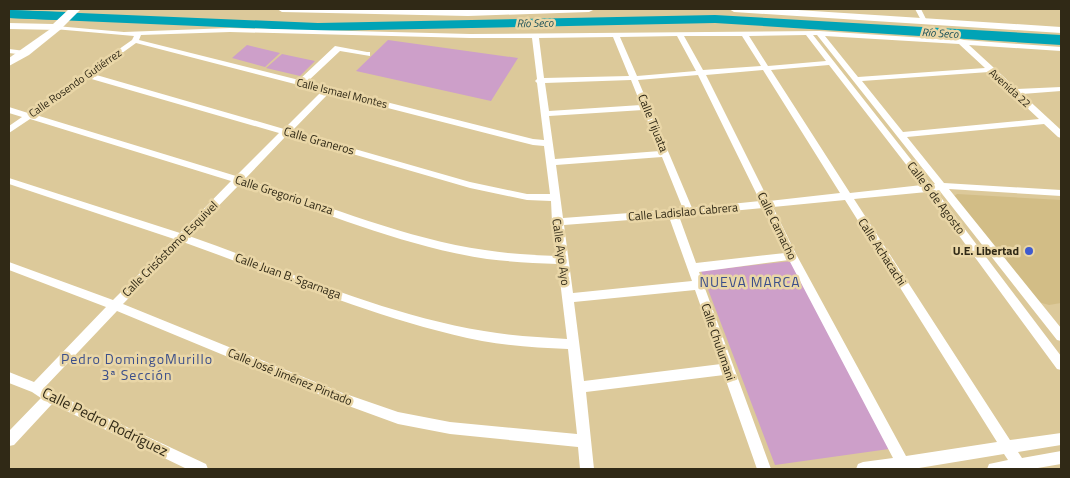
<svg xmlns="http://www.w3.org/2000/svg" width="1070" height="478" viewBox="0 0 1070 478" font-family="'Titillium Web',sans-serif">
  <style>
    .built { fill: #d2bd86 }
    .green { fill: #cd9fc9 }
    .water { fill: #00a3b6 }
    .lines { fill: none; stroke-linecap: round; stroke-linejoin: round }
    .river { fill: #00a3b6; fill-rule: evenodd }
    .street { fill: #fff; fill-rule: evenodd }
    .secondary { fill: #fff; fill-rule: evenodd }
    .primary { fill: #fff; fill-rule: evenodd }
    .poi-dot { fill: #3f5bce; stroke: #e9d6a7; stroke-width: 2 }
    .labels { text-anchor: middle; stroke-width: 5; stroke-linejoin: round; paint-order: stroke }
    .far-water-label { font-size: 11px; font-style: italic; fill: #174e56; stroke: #e9d6a7 }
    .far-street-label { font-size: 11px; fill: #302916; stroke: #e9d6a7 }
    .street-label { font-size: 12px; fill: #302916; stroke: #e9d6a7 }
    .poi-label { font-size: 12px; font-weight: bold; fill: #302916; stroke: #e9d6a7; text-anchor: end }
    .neighbourhood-label { font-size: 14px; letter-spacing: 1px; fill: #3c4f8a; stroke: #e9d6a7 }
    .near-street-label { font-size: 15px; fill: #302916; stroke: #e9d6a7 }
  </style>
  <rect width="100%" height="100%" fill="#dcc99a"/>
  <path class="built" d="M957 194 1061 200V303L1049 305 1038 302 953 197Z"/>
  <path class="green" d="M388 40 518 58 491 101 356 71Z
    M247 45 280 53 265 67 232 58Z
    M282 54 315 61 300 76 266 68Z
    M792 261 889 449 775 465 701 271Z"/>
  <path class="water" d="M9 10 66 12 59 20 9 18Z"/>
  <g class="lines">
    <path class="river" d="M9 10 318 23 715 15 1061 35V45L715 23 318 31 9 18Z"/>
    <path class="street" d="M915 9H921L927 21 926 22H922Z
      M56 26 124 32 230 28 470 34 819 31 957 40 960 39 964 40 1061 47V51L969 45 1017 89 1061 87V91L1022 94 1061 130V138L1058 137 1044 124 907 137 944 183 1061 190V196L949 189 1061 328V341L1057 340 939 190 936 191 1061 356V370L1057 369 927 192 854 199 1010 440 1061 433V445L1018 452 1022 458 1061 451V464L1032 469H987L989 464 1008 460 1004 454 913 469H856L858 464 863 462 893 458 789 260 699 272 771 469H757L724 375 586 392 594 469H580L578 447 450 434 398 424 335 401 117 311 45 387 54 393 206 464 208 469H187L52 404 14 445 9 446V431L41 398 32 392 9 383V372L34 382 106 307 9 270V262L113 300 174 239 9 184V178L180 233 231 181 30 119 9 133V126L22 117 9 113V107L28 113 132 40 134 36 54 29V27ZM230 32 470 38H532L537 79 535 81 537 83 544 140 533 139 307 82 340 51 370 56V52H367L335 46 299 80 139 40 141 35ZM806 35 826 61 768 66 749 36ZM813 35H817L935 184 931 185ZM677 36 696 71 637 76 620 37ZM684 36H742L761 66 703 70ZM825 36 959 44 985 68 858 77ZM613 37 629 76 544 78 539 38ZM136 43 322 91 284 129 93 74ZM829 65 922 185 850 193 771 70ZM763 70 840 193 769 201 706 75ZM989 72 1039 119 903 132 862 81ZM698 75 760 201 692 208 638 80ZM88 78 279 133 236 176 36 115ZM631 80 641 105 549 111 545 83ZM329 93 533 145 544 146 550 194H527L470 182 292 131ZM643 110 660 151 555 159 549 116ZM287 135 470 188 527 200 551 201 552 222 557 256C533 255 509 254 485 250 403 238 324 204 245 179ZM662 157 683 209 563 218 556 165ZM240 184C321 211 402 246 487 259 511 262 534 263 558 264L567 339C539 337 512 336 484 331 382 314 286 270 189 236ZM845 200 997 442 906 456 796 254 773 207ZM763 208 785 253 696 263 679 216ZM669 217 692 281 573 293 564 225ZM183 242C282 277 378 320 482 341 510 346 539 348 568 349L577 434 450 422 398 412 340 392 123 304ZM695 290 721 364 584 381 574 302Z
      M9 49 25 51 29 53 25 55 9 53Z"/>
    <path class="secondary" d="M56 25 60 26 61 28 60 30 29 55 9 66V58Z"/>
    <path class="primary" d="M69 9H81L60 30 9 29V23L53 24Z
      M277 9H595L589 12 468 16 282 12Z
      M729 9H782L1061 27V33L734 12Z"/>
  </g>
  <circle class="poi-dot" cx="1029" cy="251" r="5"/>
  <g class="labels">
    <g class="far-water-label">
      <text transform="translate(535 23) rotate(-1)" y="4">Río Seco</text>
      <text transform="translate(940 33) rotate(3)" y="4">Río Seco</text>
    </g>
    <g class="far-street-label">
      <text transform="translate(75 83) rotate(-35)" y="4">Calle Rosendo Gutiérrez</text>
      <text transform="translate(1010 88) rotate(42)" y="4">Avenida 22</text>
      <text transform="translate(342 93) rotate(14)" y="4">Calle Ismael Montes</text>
    </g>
    <g class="street-label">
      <text transform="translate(653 123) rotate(68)" y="4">Calle Tijuata</text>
      <text transform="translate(319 141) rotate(16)" y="4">Calle Graneros</text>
      <text transform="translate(284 195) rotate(18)" y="4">Calle Gregorio Lanza</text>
      <text transform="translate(936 198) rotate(53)" y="4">Calle 6 de Agosto</text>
      <text transform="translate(683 212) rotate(-5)" y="4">Calle Ladislao Cabrera</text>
      <text transform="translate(777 226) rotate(64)" y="4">Calle Camacho</text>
      <text transform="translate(170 249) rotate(-45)" y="4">Calle Crisóstomo Esquivel</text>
      <text transform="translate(561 252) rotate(82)" y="4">Calle Ayo Ayo</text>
      <text transform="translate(882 252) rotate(57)" y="4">Calle Achacachi</text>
      <text transform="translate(288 276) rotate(20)" y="4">Calle Juan B. Sgarnaga</text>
      <text transform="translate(718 342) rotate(71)" y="4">Calle Chulumani</text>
      <text transform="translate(290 377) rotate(22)" y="4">Calle José Jiménez Pintado</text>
    </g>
    <g class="poi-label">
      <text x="1019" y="255">U.E. Libertad</text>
    </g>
    <g class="neighbourhood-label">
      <text x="750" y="287">NUEVA MARCA</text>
      <text x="137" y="364">Pedro DomingoMurillo<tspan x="137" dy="16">3ª Sección</tspan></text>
    </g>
    <g class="near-street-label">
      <text transform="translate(105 422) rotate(26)" y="5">Calle Pedro Rodríguez</text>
    </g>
  </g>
  <rect width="1070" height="478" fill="none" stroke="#302916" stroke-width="20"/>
</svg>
